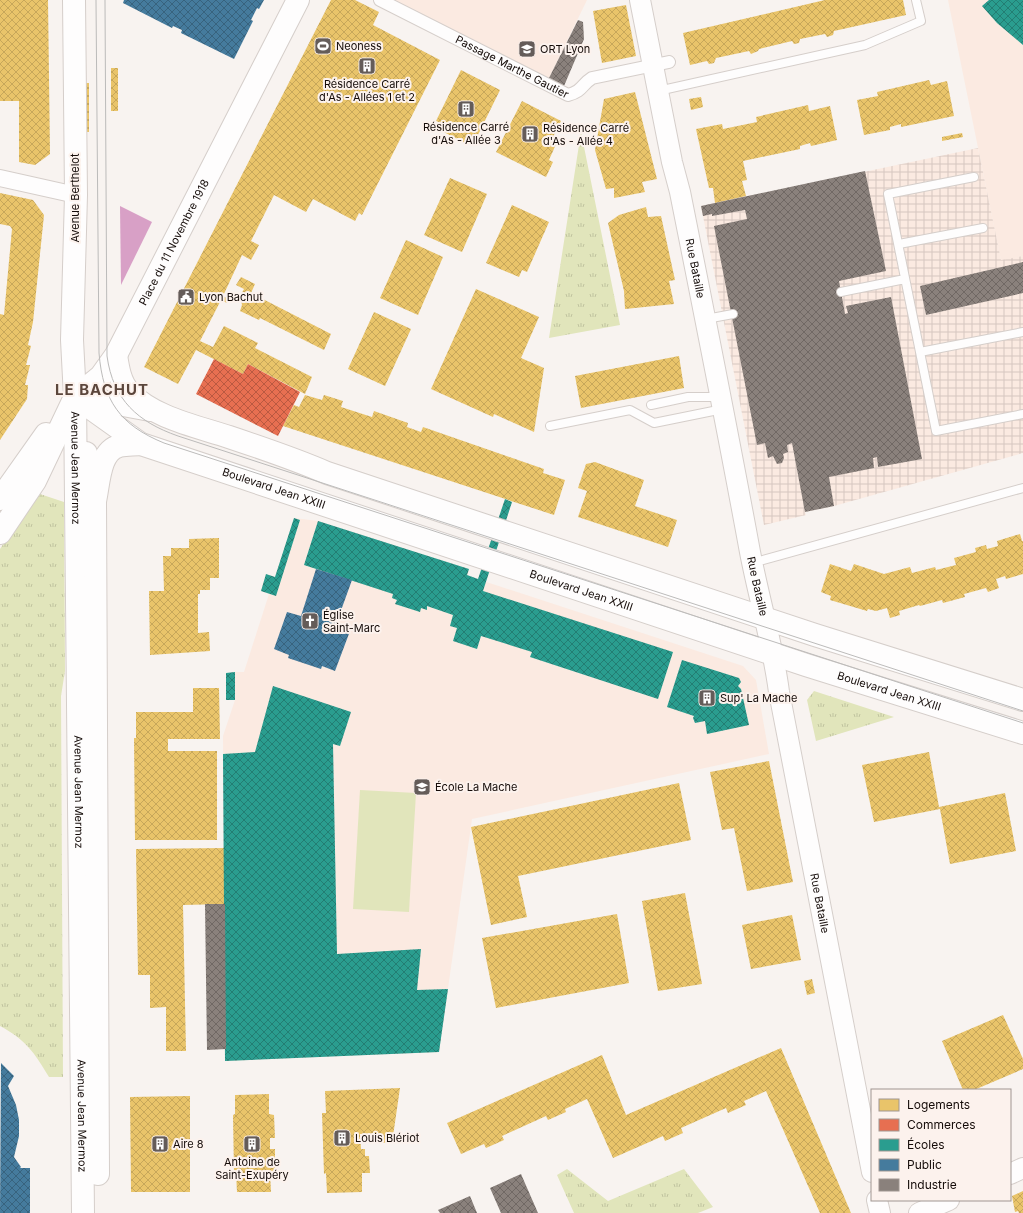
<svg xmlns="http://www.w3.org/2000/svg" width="1023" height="1213" viewBox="0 0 1023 1213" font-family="Inter,sans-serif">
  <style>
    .built { fill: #fbeae1 }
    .industrial { fill: url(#industrial-grid) }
    .park { fill: url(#park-tufts) }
    .pitch { fill: #e1e5bb }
    .water { fill: #d8a0c6 }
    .homes { fill: url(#homes-cross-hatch) }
    .shops { fill: url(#shops-cross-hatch) }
    .schools { fill: url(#schools-cross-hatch) }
    .public { fill: url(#public-cross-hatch) }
    .industry { fill: url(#industry-cross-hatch) }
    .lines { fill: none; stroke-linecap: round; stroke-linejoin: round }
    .service-casing { stroke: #d5ceca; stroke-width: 10 }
    .pedestrian-casing { stroke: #d5ceca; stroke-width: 14 }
    .minor-casing { stroke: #d5ceca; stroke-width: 18 }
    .tertiary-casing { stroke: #d5ceca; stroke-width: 22 }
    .secondary-casing { stroke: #d5ceca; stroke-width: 24 }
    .primary-casing { stroke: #d5ceca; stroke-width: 24 }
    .service { stroke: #fefdfd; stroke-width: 8 }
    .pedestrian { stroke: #fefdfd; stroke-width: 12 }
    .minor { stroke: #fefdfd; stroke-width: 16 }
    .tertiary { stroke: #fefdfd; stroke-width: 20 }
    .secondary { stroke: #fefdfd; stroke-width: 22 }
    .primary { stroke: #fefdfd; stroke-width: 22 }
    .tram { stroke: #bcbbba; stroke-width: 1 }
    .labels { text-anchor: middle; stroke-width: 4; stroke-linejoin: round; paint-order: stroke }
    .poi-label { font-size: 11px; fill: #140b08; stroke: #fcf2ed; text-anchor: start }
    .street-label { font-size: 11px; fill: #140b08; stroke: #fcf2ed }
    .district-label { font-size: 15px; font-weight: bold; letter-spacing: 1px; fill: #5b463c; stroke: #fcf2ed }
  </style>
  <defs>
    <pattern id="industrial-grid" width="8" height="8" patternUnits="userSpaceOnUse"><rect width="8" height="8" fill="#fbeae1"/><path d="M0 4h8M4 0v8" fill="none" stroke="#d6c7c0"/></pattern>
    <pattern id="park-tufts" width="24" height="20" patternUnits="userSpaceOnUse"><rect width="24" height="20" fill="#e1e5bb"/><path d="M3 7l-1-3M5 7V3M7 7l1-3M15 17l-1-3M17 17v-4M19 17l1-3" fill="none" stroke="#c0c39f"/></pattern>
    <pattern id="homes-cross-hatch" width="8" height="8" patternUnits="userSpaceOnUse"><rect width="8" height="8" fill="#e9c46a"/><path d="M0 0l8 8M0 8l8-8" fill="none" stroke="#c7a75a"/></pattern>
    <pattern id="shops-cross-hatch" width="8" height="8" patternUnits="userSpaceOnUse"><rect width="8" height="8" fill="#e76f51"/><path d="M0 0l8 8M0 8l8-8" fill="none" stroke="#ba5941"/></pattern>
    <pattern id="schools-cross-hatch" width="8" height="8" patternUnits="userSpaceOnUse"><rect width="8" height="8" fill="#2a9d8f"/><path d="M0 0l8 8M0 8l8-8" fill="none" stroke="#237e73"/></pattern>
    <pattern id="public-cross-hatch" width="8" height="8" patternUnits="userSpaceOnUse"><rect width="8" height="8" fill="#457b9d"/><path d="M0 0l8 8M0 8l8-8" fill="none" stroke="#38637e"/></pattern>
    <pattern id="industry-cross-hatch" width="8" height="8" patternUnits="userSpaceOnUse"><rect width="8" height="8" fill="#8a817c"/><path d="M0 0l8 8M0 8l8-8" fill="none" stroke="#706864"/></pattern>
  </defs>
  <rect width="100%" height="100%" fill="#f8f3f0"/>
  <path class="built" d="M394 0H587L549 78Z
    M948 0H1023V256L1001 261Z
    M294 518 318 521 469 569 468 576 743 666 756 680 769 754 472 819 439 1052 225 1061 223 736 235 700V672H244L269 594 261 591 266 574 275 577Z"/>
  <path class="industrial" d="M978 148 1001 260 1023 256V453L834 506 805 512 806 515 764 525 701 206Z"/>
  <path class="park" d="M581 132 620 325 549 338Z
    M37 493 64 502 65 671 61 696 63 1077H49C34 1052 26 1040 0 1026V549Z
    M814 691 894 717 816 741 807 700Z
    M567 1169 608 1201 684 1169 713 1207 698 1213H574L557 1175Z"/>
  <path class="pitch" d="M360 790 416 793 409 912 353 909Z"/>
  <path class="water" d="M120 206 152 222 121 285Z"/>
  <path class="homes" d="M0 0H48L50 154 35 165 19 162V101H0Z
    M331 0H355L379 12 373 25 440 60 362 215 359 213 355 221 313 199 306 212 274 195 251 241 259 245 251 260 242 255 223 296 228 299 227 303 221 300 200 341 213 347 224 326 258 343 255 348 312 377 305 394 248 364 243 374 196 350 178 384 144 367Z
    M825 0H903L906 15 834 31 833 35 827 37 825 34 800 39 799 43 794 44 792 41 759 49 758 51 751 54 749 51 716 58 714 63 709 64 707 61 690 65 683 33Z
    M626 5 636 56 602 63 593 11Z
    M111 68H118V111H111Z
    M461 70 500 90 475 141 470 138 467 144 438 129 441 123 436 121Z
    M929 80 931 85 947 81 954 116 901 127V124L890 127V130L864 135 857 100 878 96 877 92Z
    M82 83H89V132H82Z
    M635 92 657 179 642 182 645 192 614 198V188L606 189 595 150 604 99Z
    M701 97 703 107 691 110 689 99Z
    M522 101 561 121 552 139 557 142 549 160 553 162 546 177 496 152Z
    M808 105 809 111 830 106 837 140 811 146 810 143 800 146V149L743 161 747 180 742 181 746 196 715 203 713 188H709L696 129 722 124 723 129 757 122 756 117Z
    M962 133 963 137 942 141V137Z
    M450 178 487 194 462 252 424 235Z
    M0 193 33 200 44 215 33 322 28 345 31 346 26 365H30L25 385H28L27 399 0 440V314L4 315 12 229 10 226 0 224Z
    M512 205 549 222 527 272 522 270 519 277 486 263Z
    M646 207 648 217 661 216 675 280 669 281 674 304 625 309 624 291 608 223 619 215Z
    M406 240 443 257 418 315 380 298Z
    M241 277 255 284 251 293 331 334 324 350 260 318 259 320 240 311 242 305 240 296 244 289 236 285Z
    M476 289 539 317 521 358 544 368 534 432 494 414 493 417 431 389Z
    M374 312 411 329 385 386 348 369Z
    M679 356 684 388 581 408 575 376Z
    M305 395 322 400 324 395 343 401 341 407 372 417 374 411 408 423 407 427 421 432 423 427 544 469 543 473 565 480 554 515 283 426 294 405 299 407Z
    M595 462 644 480 635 506 677 520 668 547 578 517 587 491 578 488 586 464Z
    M1020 534 1022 541H1023V574L1006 579 1005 576 996 579 999 588 988 592 986 588 964 594 965 597 943 603 942 600 920 606 919 605 899 611 900 615 890 618 887 608 876 611 868 609 867 611 830 600 831 596 821 592 830 564 851 571 854 564 884 574 910 567 912 573 935 567 936 570 956 565 954 558 976 552 975 548 986 545 987 549 998 546 997 541Z
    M219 538V578H210V590H200V594H198V633L209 632 210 651 150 655 149 591H164L163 556H171V548H189V539Z
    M193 688H219L220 739H168V751H217V840H135L134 738H136V712H193Z
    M929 752 939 807 1005 793 1016 851 950 864 940 809 874 822 862 765Z
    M769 761 793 882 747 891 734 828 722 830 710 772Z
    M679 783 691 840 518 876 527 917 491 925 471 827Z
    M224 848 225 904 183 905 186 1051H166V1007L150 1008V975H138L136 849Z
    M685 893 702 984 658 991 642 901Z
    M617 914 629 983 496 1008 482 938Z
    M792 915 801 960 751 969 742 925Z
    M812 979 815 993 807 995 804 981Z
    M1003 1015 1023 1059V1069L974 1090H963L942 1041Z
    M781 1048 851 1213H820L766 1091 744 1101 746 1105 728 1113 726 1108 681 1128 683 1133 665 1141 663 1136 613 1158 587 1099 565 1109 566 1112 548 1120 546 1116 502 1136 504 1140 486 1148 484 1144 461 1154 447 1123 602 1055 626 1115Z
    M400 1088 392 1143 369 1142V1134H360L361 1149H365V1156H369L370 1173H362V1192L327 1193 326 1173 324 1174 322 1113H326L325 1091Z
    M269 1094V1114L274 1115 275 1138H270V1149H275V1173H270L271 1192H237L236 1173H234L233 1115 235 1114V1095Z
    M190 1096V1192H131L130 1097Z
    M1023 1191V1213H1019L1018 1211 1015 1212 1012 1196Z"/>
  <path class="shops" d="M214 359 243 374 248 364 300 392 278 436 196 394Z"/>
  <path class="schools" d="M989 0H1023V45L997 23 982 6Z
    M505 499 512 502 483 591 673 652 658 699 530 657 532 652 481 636 477 649 453 641 457 628 450 626 453 615 427 606V610L421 608 420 612 395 604 397 600 392 598 393 594 304 565 318 521 469 569 467 575 478 579Z
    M294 518 300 520 276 596 261 591 266 574 275 577Z
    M682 660 739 678 741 682 738 686 741 689 749 725 707 734 705 721 695 723 693 718 694 716 667 707Z
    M235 672V700H226V673Z
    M273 686 351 712 340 746 333 744 337 954 421 949 417 990 448 989 439 1052 225 1061 223 754 255 752Z"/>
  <path class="public" d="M124 0H264L259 9 257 8 251 20 253 21 234 59 181 33 182 30 173 26 172 28 123 3Z
    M316 569 352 580 335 627 350 631 335 671 322 666 321 669 288 658 289 655 274 649 287 612 301 616Z
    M1 1063 14 1076 8 1086 16 1105 19 1120V1136L14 1157 21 1167 20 1168H30V1213H0Z"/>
  <path class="industry" d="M578 20 583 22 584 39 564 86 549 78Z
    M865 171 886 271 839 281 845 314 848 313 846 306 891 297 922 459 878 467 877 457 873 458 874 468 829 477 834 506 805 512 792 443 787 445 788 452 783 454 784 458 782 463 777 464 773 456 768 458 765 443 757 445 714 226 747 219 745 210 712 216V214L703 216 701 206Z
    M1023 262V293L926 315 920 286Z
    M205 904H225L226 1049 207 1050Z
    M521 1174 538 1213H501L490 1188Z
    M470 1196 477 1213H440L438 1210Z"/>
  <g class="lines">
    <g class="service-casing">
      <path id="service" d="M658 91 865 45 921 21 916 0
        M899 244 983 228
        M841 292 905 279
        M706 319 733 314
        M1023 332 920 352 936 431 1023 414
        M920 352 888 194 974 177
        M651 405 688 397H720
        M550 426 630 410 654 423 723 409
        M752 563 1023 488"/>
    </g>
    <g class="pedestrian-casing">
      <g id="pedestrian">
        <path id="s1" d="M380 0 568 95C583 91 581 85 592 78L669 62"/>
      </g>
    </g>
    <g class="minor-casing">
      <path id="minor" d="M0 178 76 195"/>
    </g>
    <g class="tertiary-casing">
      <g id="tertiary">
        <path id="s2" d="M640 0 672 162 680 192C704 312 728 432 750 552 759 599 773 645 779 692L872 1172"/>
        <path d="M1010 1174 1023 1168"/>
        <path d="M877 1200 880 1213"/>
        <path d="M919 1213 949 1200"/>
      </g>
    </g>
    <g class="secondary-casing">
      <g id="secondary">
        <path d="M116 355C118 368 120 382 129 392 154 418 196 426 229 437 262 448 295 459 327 473L815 635 1023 700"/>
        <path id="s3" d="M75 397 141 444 806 665 1023 733"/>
        <path d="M80 397 150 410"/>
        <path d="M0 499 46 434"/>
        <path d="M95 501C99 484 99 451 119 446 126 444 135 445 141 444"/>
        <path d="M0 533 35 481 75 397"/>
      </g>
    </g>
    <g class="primary-casing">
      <g id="primary">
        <path id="s4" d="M74 0 76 195 72 340 75 397 83 1213"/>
        <path id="s5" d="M75 397 101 376 116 355 298 0"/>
        <path d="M86 453 95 501 98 1174"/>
      </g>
    </g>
    <use href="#service" class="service"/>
    <use href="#pedestrian" class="pedestrian"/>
    <use href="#minor" class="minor"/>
    <use href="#tertiary" class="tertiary"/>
    <use href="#secondary" class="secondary"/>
    <use href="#primary" class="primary"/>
    <path class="tram" d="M96 0 99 353C103 401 120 425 164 443L1023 723
      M105 0 107 356C113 400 138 422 178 436L1023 711"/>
  </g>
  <defs>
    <g id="stadium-square" transform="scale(0.9)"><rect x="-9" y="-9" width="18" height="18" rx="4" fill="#645c59" stroke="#fcf2ed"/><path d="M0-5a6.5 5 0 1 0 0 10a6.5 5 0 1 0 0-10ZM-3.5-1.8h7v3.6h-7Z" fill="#fff"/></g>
    <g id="school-square" transform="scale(0.9)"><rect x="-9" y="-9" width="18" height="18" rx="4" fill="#645c59" stroke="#fcf2ed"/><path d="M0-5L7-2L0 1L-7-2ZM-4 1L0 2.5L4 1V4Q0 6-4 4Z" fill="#fff"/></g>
    <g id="building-square" transform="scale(0.9)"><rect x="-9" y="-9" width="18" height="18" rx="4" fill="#645c59" stroke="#fcf2ed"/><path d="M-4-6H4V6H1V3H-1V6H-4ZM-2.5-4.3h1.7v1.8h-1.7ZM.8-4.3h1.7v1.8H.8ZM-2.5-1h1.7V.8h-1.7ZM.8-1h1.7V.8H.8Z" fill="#fff"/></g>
    <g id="civic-square" transform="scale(0.9)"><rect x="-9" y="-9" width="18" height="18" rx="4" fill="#645c59" stroke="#fcf2ed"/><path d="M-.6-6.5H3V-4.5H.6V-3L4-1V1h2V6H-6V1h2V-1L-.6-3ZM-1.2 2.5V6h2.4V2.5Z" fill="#fff"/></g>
    <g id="church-square" transform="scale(0.9)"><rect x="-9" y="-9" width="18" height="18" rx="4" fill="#645c59" stroke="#fcf2ed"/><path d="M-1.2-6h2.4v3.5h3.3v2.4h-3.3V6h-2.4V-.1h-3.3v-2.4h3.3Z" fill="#fff"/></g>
  </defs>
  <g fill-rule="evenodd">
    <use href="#stadium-square" x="323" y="46"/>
    <use href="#school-square" x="527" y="49"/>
    <use href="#building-square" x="367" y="66"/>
    <use href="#building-square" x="466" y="109"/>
    <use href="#building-square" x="530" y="134"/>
    <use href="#civic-square" x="186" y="297"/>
    <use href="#church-square" x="310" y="621"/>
    <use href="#building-square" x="707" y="698"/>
    <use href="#school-square" x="422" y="787"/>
    <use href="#building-square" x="342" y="1138"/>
    <use href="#building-square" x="160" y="1144"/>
    <use href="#building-square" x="252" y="1144"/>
  </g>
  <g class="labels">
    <g class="poi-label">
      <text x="336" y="50">Neoness</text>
      <text x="540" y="53">ORT Lyon</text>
      <text x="367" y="88" text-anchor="middle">Résidence Carré<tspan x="367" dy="13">d'As - Allées 1 et 2</tspan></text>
      <text x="466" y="131" text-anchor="middle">Résidence Carré<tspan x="466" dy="13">d'As - Allée 3</tspan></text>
      <text x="543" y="132">Résidence Carré<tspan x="543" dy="13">d'As - Allée 4</tspan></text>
      <text x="199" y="301">Lyon Bachut</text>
      <text x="323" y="619">Église<tspan x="323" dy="13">Saint-Marc</tspan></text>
      <text x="720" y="702">Sup' La Mache</text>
      <text x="435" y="791">École La Mache</text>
      <text x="355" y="1142">Louis Blériot</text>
      <text x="173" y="1148">Aire 8</text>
      <text x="252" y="1166" text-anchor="middle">Antoine de<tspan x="252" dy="13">Saint-Exupéry</tspan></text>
    </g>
    <g class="street-label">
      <text dy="4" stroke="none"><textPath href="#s1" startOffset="148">Passage Marthe Gautier</textPath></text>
      <text transform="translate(75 198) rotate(-90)" y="4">Avenue Berthelot</text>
      <text dy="4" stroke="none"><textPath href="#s5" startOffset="186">Place du 11 Novembre 1918</textPath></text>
      <text dy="4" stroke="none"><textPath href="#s2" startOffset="274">Rue Bataille</textPath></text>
      <text dy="4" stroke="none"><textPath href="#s4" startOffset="468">Avenue Jean Mermoz</textPath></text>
      <text dy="4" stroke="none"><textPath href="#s3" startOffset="221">Boulevard Jean XXIII</textPath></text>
      <text dy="4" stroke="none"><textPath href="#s2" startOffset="598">Rue Bataille</textPath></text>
      <text dy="4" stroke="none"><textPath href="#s3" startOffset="545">Boulevard Jean XXIII</textPath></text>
      <text dy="4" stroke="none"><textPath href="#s3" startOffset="869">Boulevard Jean XXIII</textPath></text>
      <text dy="4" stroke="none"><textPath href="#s4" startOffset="792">Avenue Jean Mermoz</textPath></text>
      <text dy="4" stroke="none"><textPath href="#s2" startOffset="921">Rue Bataille</textPath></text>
      <text dy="4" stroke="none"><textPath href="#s4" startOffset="1116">Avenue Jean Mermoz</textPath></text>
    </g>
    <g class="district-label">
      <text x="102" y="395">LE BACHUT</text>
    </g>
  </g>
  <rect x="871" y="1089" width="140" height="112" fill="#fcf2ed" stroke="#9f9691"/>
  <rect x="879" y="1099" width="20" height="12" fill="#e9c46a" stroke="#9f9691"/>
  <text x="907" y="1109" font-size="12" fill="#140b08">Logements</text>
  <rect x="879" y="1119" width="20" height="12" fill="#e76f51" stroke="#9f9691"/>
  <text x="907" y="1129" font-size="12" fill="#140b08">Commerces</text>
  <rect x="879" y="1139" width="20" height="12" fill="#2a9d8f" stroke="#9f9691"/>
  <text x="907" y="1149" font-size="12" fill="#140b08">Écoles</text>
  <rect x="879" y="1159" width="20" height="12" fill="#457b9d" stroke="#9f9691"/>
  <text x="907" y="1169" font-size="12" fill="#140b08">Public</text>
  <rect x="879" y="1179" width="20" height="12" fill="#8a817c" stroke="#9f9691"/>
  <text x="907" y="1189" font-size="12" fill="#140b08">Industrie</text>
</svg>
